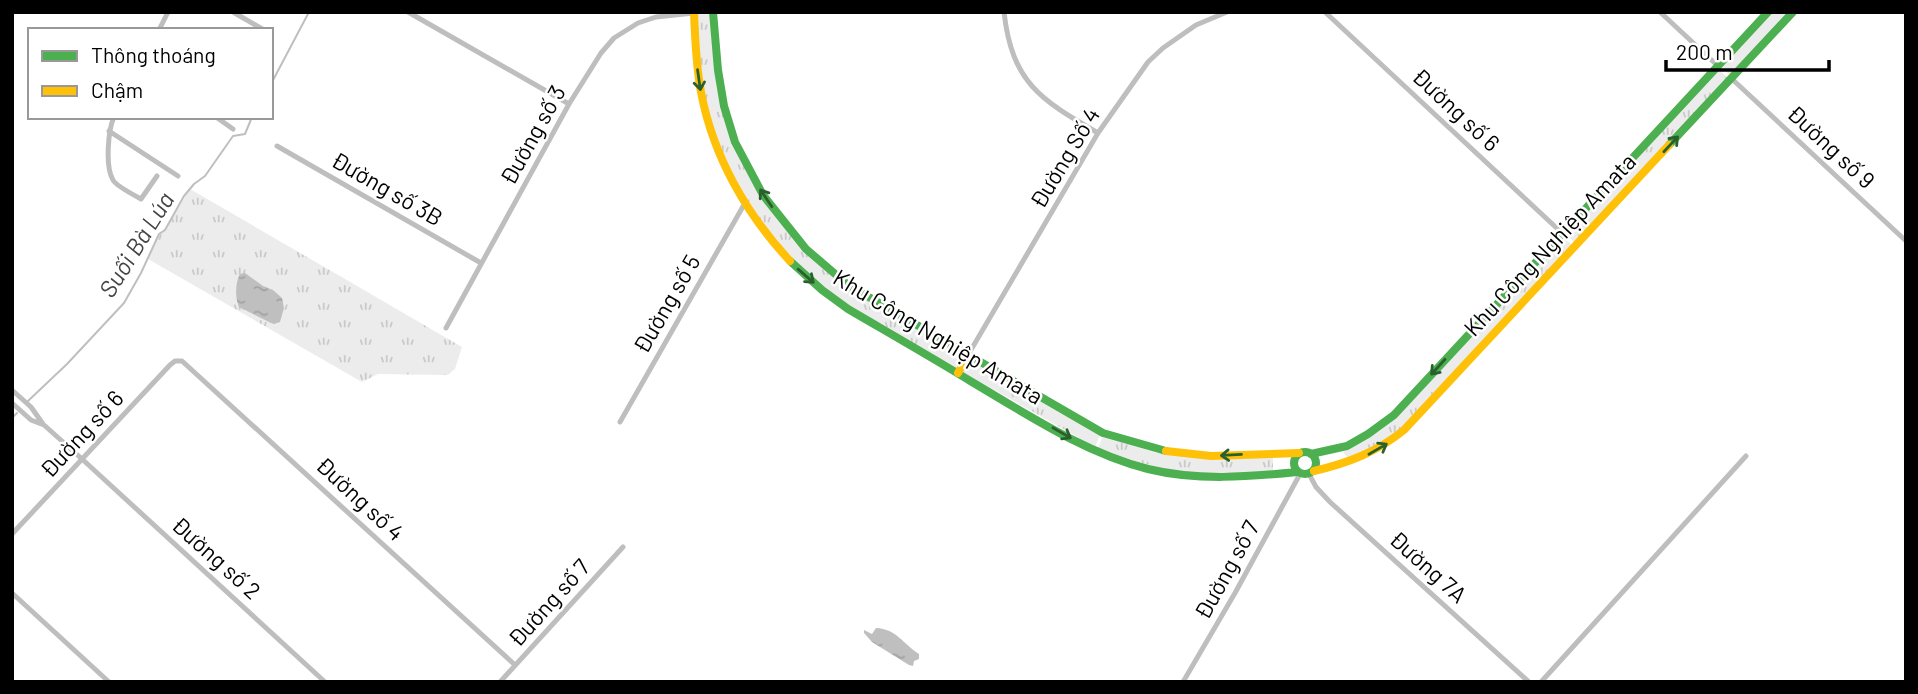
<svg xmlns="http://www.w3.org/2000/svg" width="1918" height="694" viewBox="0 0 1918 694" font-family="Barlow,sans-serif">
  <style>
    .grass { fill: url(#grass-tufts) }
    .water { fill: url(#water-ripples) }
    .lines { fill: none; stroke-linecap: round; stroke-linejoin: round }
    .stream { stroke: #bfbfbf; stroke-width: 2 }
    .street { stroke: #bebebe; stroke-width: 5 }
    .fast { stroke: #4caf50; stroke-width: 8 }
    .slow { stroke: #ffc107; stroke-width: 8 }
    .oneway { stroke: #2a602c }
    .labels { text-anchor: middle; stroke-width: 5; stroke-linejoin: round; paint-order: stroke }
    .street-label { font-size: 23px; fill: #000; stroke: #fff }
    .water-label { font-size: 24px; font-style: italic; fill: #444; stroke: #fff }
  </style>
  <defs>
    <pattern id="grass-tufts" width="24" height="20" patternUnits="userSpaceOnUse" patternTransform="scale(1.75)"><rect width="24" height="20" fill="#ececec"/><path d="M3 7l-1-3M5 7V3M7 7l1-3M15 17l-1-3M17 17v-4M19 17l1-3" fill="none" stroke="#c9c9c9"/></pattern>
    <pattern id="water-ripples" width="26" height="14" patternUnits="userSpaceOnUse" patternTransform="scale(1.75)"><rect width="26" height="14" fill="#bfbfbf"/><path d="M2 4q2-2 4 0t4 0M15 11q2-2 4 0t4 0" fill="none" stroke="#a2a2a2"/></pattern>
  </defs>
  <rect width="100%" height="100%" fill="#fff"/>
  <path class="grass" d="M1773 12H1789L1731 76 1722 67Z
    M710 13 717 88 732 143 804 251 846 288 965 357 958 369C915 344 870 322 830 293 767 246 720 170 704 94 699 68 699 41 697 14Z
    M1719 70 1728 78 1574 242 1566 234Z
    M190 189 462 347 455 369 447 375 378 374 362 382 148 259 159 234 165 229Z
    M1563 236 1572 245 1401 428 1388 440 1351 458 1346 456 1343 452 1382 429Z
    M968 359 1100 435 1095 447 961 371Z
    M1103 436 1156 453 1273 457V471C1248 473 1223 475 1198 473 1163 471 1130 460 1098 448Z"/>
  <path class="water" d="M245 273 263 286 273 290 282 298 284 308 280 322 274 324 271 323 239 307C235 298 235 283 240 274Z
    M876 628C897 629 903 644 919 654V659L914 661 913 666 909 665 872 642 864 633V630L872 634Z"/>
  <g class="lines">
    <path class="stream" d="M271 84 309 12
      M28 401 67 364 124 303 141 273 159 234 165 230 184 196 194 184 205 176 233 136 245 134 252 117
      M12 418 17 413"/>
    <path class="street" d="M233 12 264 30
      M408 12 569 104
      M1004 12C1012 83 1041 100 1098 133
      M1325 12 1562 233
      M1660 12 1718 66
      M159 30 168 12
      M1732 79 1906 241
      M114 117C108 130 105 167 113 180 116 186 134 195 141 199L157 176
      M216 117 233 129
      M109 131 178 176
      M277 146 481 263
      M446 328 569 104 601 53 614 38 638 23 656 17 694 13
      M968 355 1098 133 1148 62 1163 48 1196 25 1227 12
      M12 390 31 407 43 424
      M12 403 31 420 44 425 82 459 325 682
      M620 422 745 203
      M1309 474 1316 487 1330 502 1529 682
      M12 534 170 365 175 361H182L515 665
      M12 593 109 682
      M500 682 623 547
      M1183 682 1235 593 1300 474
      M1541 682 1746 456"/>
    <path class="fast" d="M713 12 718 70 724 106 735 142 763 195 806 249 848 285 1103 433 1166 451
      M1669 145 1793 12
      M790 261 822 290 848 309C889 333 931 357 972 382 1028 415 1085 453 1148 469 1197 481 1248 477 1297 472
      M1294 463a11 11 0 1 1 22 0a11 11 0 1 1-22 0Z
      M1311 454 1347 446 1368 434 1394 415 1768 12"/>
    <path class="slow" d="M694 12C695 39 696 66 701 92 713 156 746 214 790 261
      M958 373 968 355
      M1166 451 1211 456 1299 453
      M1314 471C1348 463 1377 452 1404 430L1669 145"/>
  </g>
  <defs><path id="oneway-shaft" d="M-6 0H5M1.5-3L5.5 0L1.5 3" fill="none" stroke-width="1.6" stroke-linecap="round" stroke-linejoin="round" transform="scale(1.75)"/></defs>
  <g class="oneway">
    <use href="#oneway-shaft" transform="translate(699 80) rotate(82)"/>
    <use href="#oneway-shaft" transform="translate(1671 144) rotate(-47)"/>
    <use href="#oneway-shaft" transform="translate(766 198) rotate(-124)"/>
    <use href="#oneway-shaft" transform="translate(806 276) rotate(41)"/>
    <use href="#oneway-shaft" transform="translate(1438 367) rotate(132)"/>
    <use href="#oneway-shaft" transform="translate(1062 433) rotate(30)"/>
    <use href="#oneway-shaft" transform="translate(1378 449) rotate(-30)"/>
    <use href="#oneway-shaft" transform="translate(1231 455) rotate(177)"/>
  </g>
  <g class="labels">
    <g class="street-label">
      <text transform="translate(1456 110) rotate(43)" y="8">Đường số 6</text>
      <text transform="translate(533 135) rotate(-61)" y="8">Đường số 3</text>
      <text transform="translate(1831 147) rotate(43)" y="8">Đường số 9</text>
      <text transform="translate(1065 158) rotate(-59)" y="8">Đường Số 4</text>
      <text transform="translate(387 189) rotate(30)" y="8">Đường số 3B</text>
      <text transform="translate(1550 245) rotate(-47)" y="8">Khu Công Nghiệp Amata</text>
      <text transform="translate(667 304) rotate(-60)" y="8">Đường số 5</text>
      <text transform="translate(938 337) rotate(31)" y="8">Khu Công Nghiệp Amata</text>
      <text transform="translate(82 434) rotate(-47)" y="8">Đường số 6</text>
      <text transform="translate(360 499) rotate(43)" y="8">Đường số 4</text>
      <text transform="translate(216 558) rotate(42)" y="8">Đường số 2</text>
      <text transform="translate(1428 567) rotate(42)" y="8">Đường 7A</text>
      <text transform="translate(1227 570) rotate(-61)" y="8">Đường số 7</text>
      <text transform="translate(549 603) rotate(-48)" y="8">Đường số 7</text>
    </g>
    <g class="water-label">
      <text transform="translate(137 245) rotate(-58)" y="8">Suối Bà Lúa</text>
    </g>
  </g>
  <rect width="1918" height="694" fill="none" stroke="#000000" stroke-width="28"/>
  <rect x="28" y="28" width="245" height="91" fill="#ffffff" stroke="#999999" stroke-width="2"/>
  <rect x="42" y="51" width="35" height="10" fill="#4caf50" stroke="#999999" stroke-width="2"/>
  <text x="91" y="63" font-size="21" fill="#000000">Thông thoáng</text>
  <rect x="42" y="86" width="35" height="10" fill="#ffc107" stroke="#999999" stroke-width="2"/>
  <text x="91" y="98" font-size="21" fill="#000000">Chậm</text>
  <path d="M1666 60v10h163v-10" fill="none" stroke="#000000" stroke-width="3.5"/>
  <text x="1676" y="60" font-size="21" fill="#000000" stroke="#ffffff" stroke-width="5" paint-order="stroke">200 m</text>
</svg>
